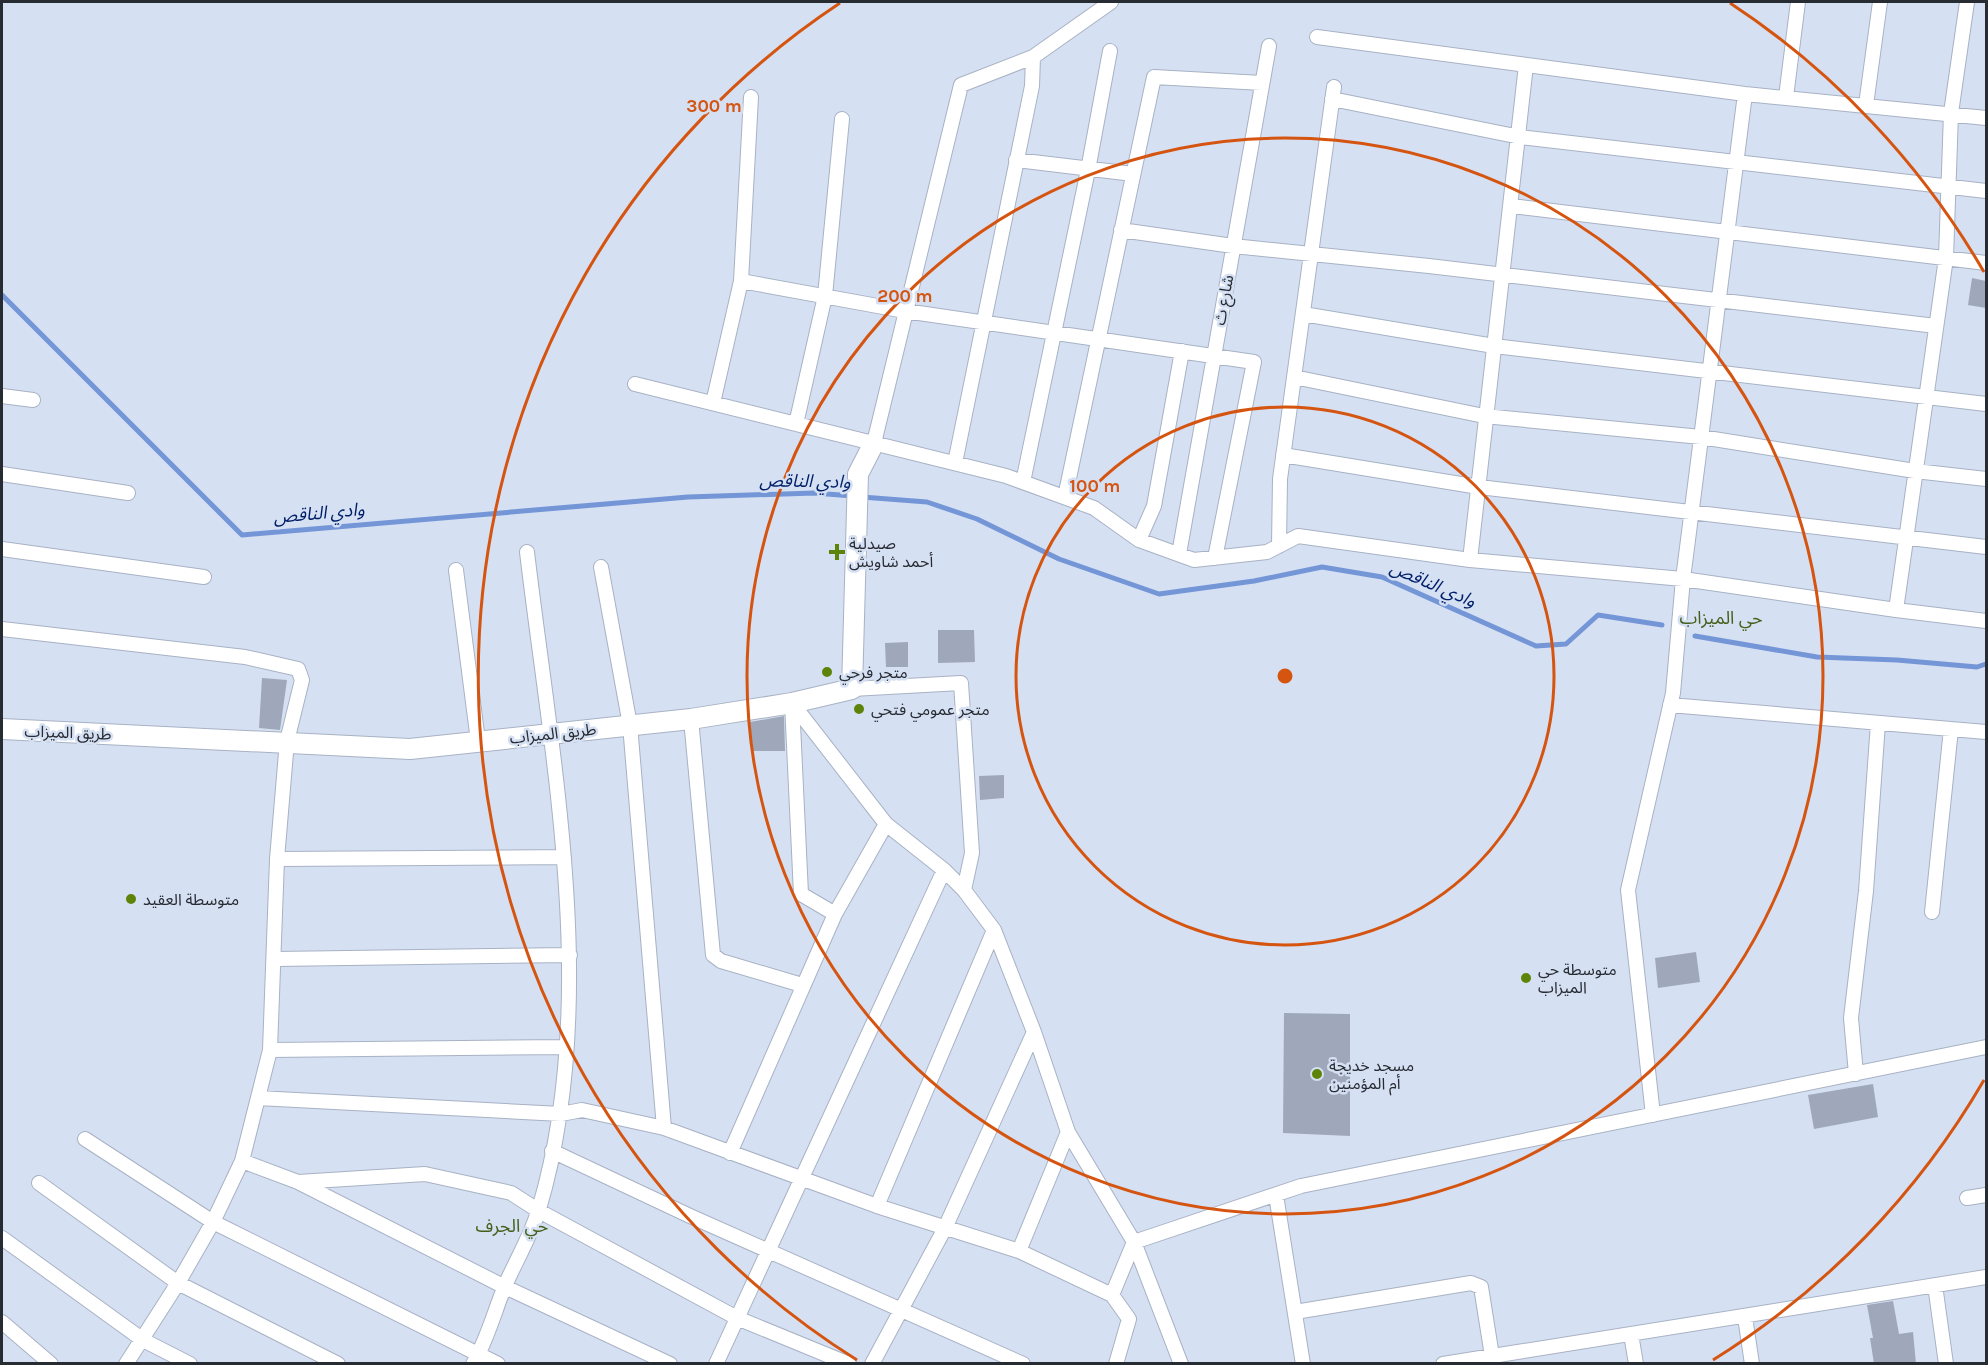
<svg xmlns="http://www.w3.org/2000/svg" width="1988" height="1365" viewBox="0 0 1988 1365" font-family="Karla,'Noto Sans Arabic',sans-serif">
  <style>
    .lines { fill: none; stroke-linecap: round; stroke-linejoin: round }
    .stream { stroke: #7496d7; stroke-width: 5 }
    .building { fill: #9ea8ba }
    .street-casing { stroke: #a8b2c4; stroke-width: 16 }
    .secondary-casing { stroke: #a8b2c4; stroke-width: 22 }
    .street { stroke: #fff; stroke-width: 14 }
    .secondary { stroke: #fff; stroke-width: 20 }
    .ring { fill: none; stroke: #d55410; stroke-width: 3 }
    .poi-dot { fill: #5d8408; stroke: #d5e0f3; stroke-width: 2 }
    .labels { text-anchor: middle; stroke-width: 5; stroke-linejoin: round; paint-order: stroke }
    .street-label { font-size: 16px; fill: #272b32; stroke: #d5e0f3 }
    .poi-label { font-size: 16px; fill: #272b32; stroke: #d5e0f3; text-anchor: start }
    .water-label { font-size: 18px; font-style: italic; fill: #001f69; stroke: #d5e0f3 }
    .neighbourhood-label { font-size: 18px; fill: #46601b; stroke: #d5e0f3 }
    .centre { fill: #d55410; stroke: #d5e0f3; stroke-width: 3 }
    .ring-label { font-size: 18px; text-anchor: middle; font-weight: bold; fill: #d55410; stroke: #d5e0f3; stroke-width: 5; stroke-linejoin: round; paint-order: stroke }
  </style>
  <rect width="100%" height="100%" fill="#d5e0f3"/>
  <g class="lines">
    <path class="stream" d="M2 295 242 535 688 497 814 493 853 496
      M862 497 927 502 977 519 1059 559 1159 594 1254 581 1322 567 1382 577 1536 646 1566 644 1598 615 1662 625
      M1695 636 1817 657 1897 660 1977 667 1986 664"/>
  </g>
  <path class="building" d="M1972 278 1986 281V308L1968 305Z
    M938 630H974L975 662 938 663Z
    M908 642V667H886L885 643Z
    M262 678 287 680 280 730 259 728Z
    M784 716 785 751H752L750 722Z
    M1004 775V798L980 800 979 776Z
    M1696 952 1700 982 1658 988 1655 958Z
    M1284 1013 1350 1014V1136L1283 1133Z
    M1873 1084 1878 1117 1814 1129 1808 1095Z
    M1893 1301 1899 1334 1913 1332 1916 1364H1874L1870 1338H1873L1867 1305Z"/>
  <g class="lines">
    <g class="street-casing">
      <path id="street" d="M1317 37 1745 94 1986 118
        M1786 97 1798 2
        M1332 99 1520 137 1986 191
        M1866 105 1880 2
        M1016 160 1133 174
        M1512 206 1986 263
        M1121 230 1233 246 1429 266 1936 326
        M741 281 905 311 1254 362 1215 558
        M1303 314 1494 346 1986 404
        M1294 377 1484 416 1701 437 1915 471 1986 479
        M635 384 1006 476 1094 508 1139 540 1194 560 1267 552 1298 536 1470 560 1683 579 1896 610 1946 258 1951 113 1967 2
        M2 396 33 400
        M713 403 741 281 751 97
        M796 424 825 296 842 119
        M874 443 961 85 1033 57 1111 2
        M1283 455 1479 487 1986 547
        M955 463 1032 86 1033 57
        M2 474 128 493
        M1023 482 1088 170 1110 51
        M1065 497 1154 77 1262 83
        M1139 540 1154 506 1182 351
        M1279 546 1280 479 1334 87
        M2 549 204 577
        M1179 554 1269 46
        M1470 560 1526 65
        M601 567 630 725 664 1128
        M456 570 478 741
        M1896 610 1986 621
        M2 629 245 657 298 669 302 680 287 741 277 859 270 1050 242 1161 213 1222 178 1283 126 1364
        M852 689 961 683 972 853 964 890
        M792 703 886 824 944 870 964 890 994 930 1034 1032 1068 1132 1134 1242 1181 1364
        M792 703 801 894 835 914
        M1670 705 1986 732
        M691 719 713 955 721 961 802 985
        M277 859 564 857
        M1932 912 1951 729
        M275 959 570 955
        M270 1050 566 1047
        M1856 1074 1851 1018 1866 891 1878 723
        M258 1098 561 1114 582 1110 664 1128 877 1206 1019 1251 1112 1295 1129 1319 1116 1364
        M1653 1115 1628 890 1673 693 1683 579 1745 94
        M85 1139 213 1222 498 1364
        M552 1151 690 1216 1023 1364
        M730 1153 835 914 886 824
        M242 1161 298 1182 505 1287 670 1364
        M298 1182 425 1174 511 1193 539 1211 737 1318 849 1364
        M39 1183 178 1283 338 1364
        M1276 1195 1303 1364
        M1967 1198 1986 1195
        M877 1206 994 930
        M2 1238 143 1340 190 1364
        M1019 1251 1068 1132
        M1935 1285 1946 1364
        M1112 1295 1134 1242 1301 1186 1986 1047
        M1295 1312 1471 1283 1481 1287 1492 1356
        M1745 1317 1752 1364
        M2 1322 51 1364
        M1631 1334 1636 1364
        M473 1364C487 1340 494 1313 504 1288 515 1262 531 1236 539 1209 601 1001 552 763 527 552
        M716 1364 944 870
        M872 1364 945 1228 1034 1032
        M1443 1364 1986 1277"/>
    </g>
    <g class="secondary-casing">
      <path id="secondary" d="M2 729 410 749 691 719 792 703 852 689 858 474 874 443"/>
    </g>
    <use href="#street" class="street"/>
    <use href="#secondary" class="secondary"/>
  </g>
  <g class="ring">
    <circle cx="1285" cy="676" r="269"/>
    <circle cx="1285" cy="676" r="538"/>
    <path d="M1984 1080A807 807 0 0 1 1713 1360M857 1360A807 807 0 0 1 840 3M1730 3A807 807 0 0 1 1984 272"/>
  </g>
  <g class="poi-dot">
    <path d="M834 543h6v6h6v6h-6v6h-6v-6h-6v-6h6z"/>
    <circle cx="827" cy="672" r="6"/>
    <circle cx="859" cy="709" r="6"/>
    <circle cx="131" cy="899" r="6"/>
    <circle cx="1526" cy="978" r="6"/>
    <circle cx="1317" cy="1074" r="6"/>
  </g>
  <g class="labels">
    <g class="street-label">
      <text transform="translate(1223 300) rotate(-80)" y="6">شارع ث</text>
      <text transform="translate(68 732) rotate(2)" y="6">طريق الميزاب</text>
      <text transform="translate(553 733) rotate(-6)" y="6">طريق الميزاب</text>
    </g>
    <g class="poi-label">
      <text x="849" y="549">صيدلية<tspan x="849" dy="18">أحمد شاويش</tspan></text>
      <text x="839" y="678">متجر فرحي</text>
      <text x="871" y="715">متجر عمومي فتحي</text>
      <text x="143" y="905">متوسطة العقيد</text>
      <text x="1538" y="975">متوسطة حي<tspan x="1538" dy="18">الميزاب</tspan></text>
      <text x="1329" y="1071">مسجد خديجة<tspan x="1329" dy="18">أم المؤمنين</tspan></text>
    </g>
    <g class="water-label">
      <text transform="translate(805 481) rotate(1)" y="6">وادي الناقص</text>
      <text transform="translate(319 513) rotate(-5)" y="6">وادي الناقص</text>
      <text transform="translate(1433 584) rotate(23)" y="6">وادي الناقص</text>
    </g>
    <g class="neighbourhood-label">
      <text x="1721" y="624">حي الميزاب</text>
      <text x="512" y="1232">حي الجرف</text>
    </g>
  </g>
  <circle cx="1285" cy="676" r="9" class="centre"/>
  <g class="ring-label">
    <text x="714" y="112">300 m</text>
    <text x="905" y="302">200 m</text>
    <text x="1095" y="492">100 m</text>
  </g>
  <rect width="1988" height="1365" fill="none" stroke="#272b32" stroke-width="6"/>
</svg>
